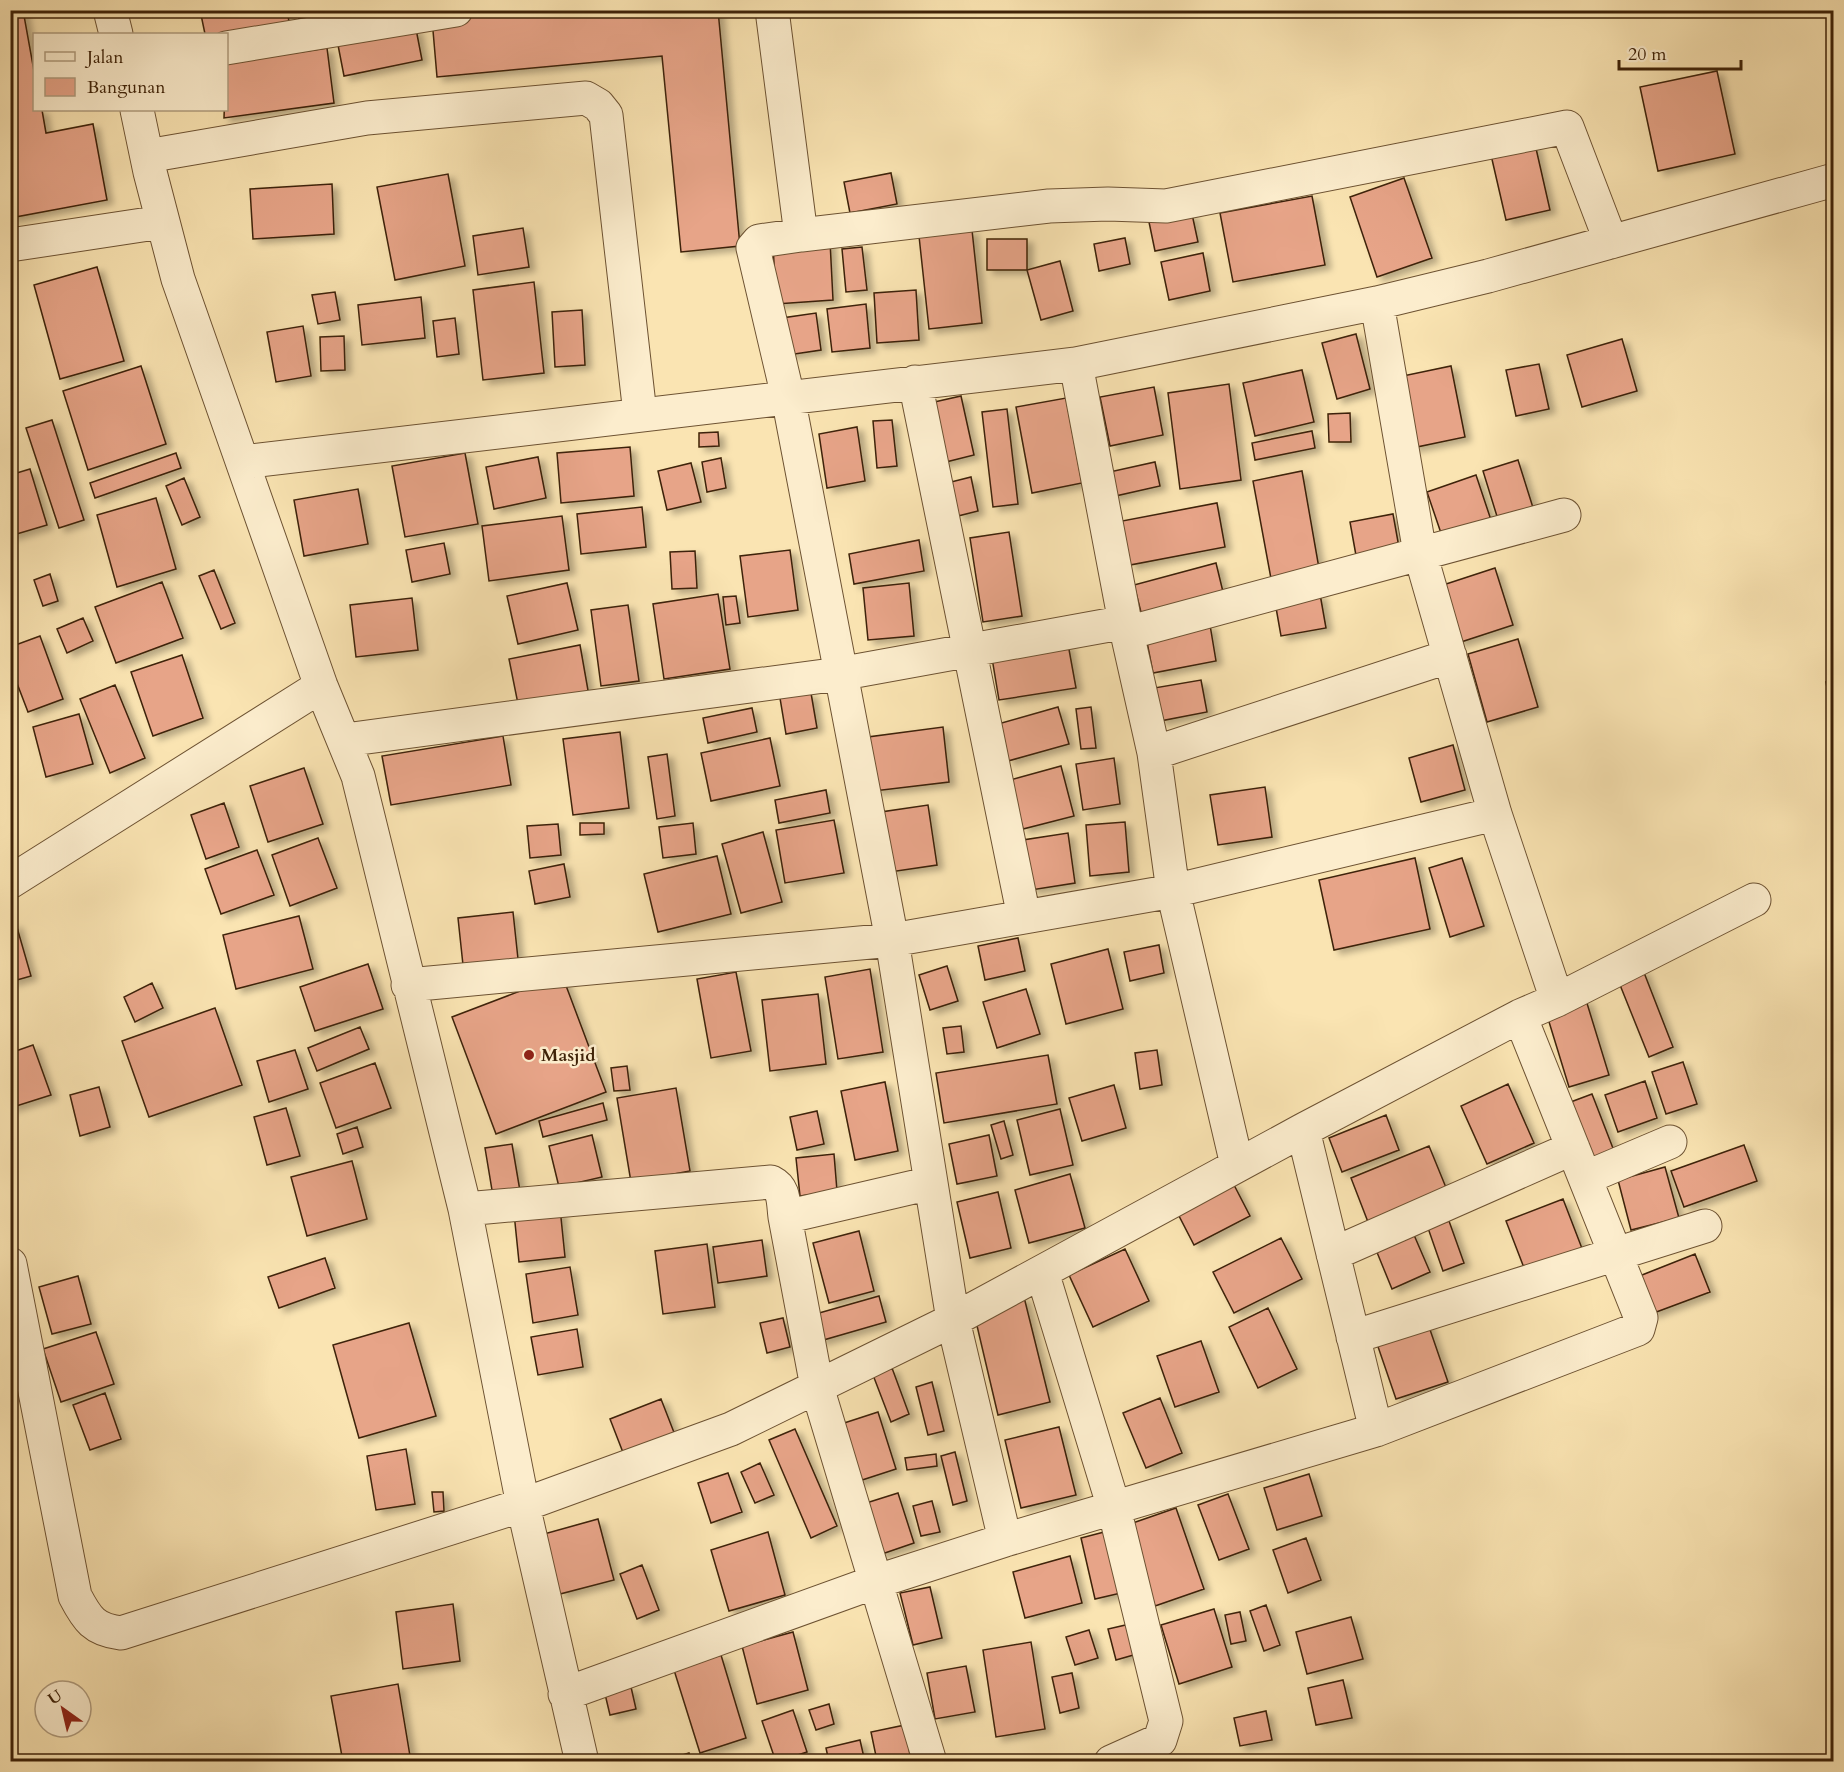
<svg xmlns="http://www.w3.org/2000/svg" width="1844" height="1772" viewBox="0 0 1844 1772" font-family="Cardo,serif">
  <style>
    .building { fill: #e7a488; stroke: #3e2208; stroke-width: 1.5; filter: url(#shadow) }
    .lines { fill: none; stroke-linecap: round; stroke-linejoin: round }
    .minor-casing { stroke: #6d5232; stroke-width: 35 }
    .minor { stroke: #fcedcd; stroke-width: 33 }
    .poi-dot { fill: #8f2418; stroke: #fcedcd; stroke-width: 2 }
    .labels { text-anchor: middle; stroke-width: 5; stroke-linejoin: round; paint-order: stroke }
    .poi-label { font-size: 18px; font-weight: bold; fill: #3e2208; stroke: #fcedcd; text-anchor: start }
  </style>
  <defs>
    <filter id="shadow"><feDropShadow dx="6" dy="4" stdDeviation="3" flood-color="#0004"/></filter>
  </defs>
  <rect width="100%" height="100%" fill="#fae4b2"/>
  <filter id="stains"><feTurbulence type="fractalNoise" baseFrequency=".00333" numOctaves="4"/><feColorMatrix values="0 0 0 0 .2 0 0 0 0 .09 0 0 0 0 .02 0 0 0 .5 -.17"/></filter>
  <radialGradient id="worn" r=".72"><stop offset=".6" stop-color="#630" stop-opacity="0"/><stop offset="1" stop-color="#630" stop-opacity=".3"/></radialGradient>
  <path class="building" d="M10 10H23L34 71V110H42L46 133 93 124 107 200 10 218Z
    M200 10H287L289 22 223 34H205Z
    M297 10H332V12L299 19Z
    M524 10H718L740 246 681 252 662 56 437 77 432 19Z
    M416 29 422 60 344 76 338 45Z
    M327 48 334 103 224 118 226 63Z
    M1717 71 1735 154 1658 171 1640 87Z
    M1535 144 1550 210 1506 220 1491 155Z
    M891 173 897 204 850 213 844 182Z
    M448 174 465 266 395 280 377 187Z
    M1404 178 1432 258 1377 277 1350 197Z
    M332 184 334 234 253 239 250 189Z
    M1312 196 1325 265 1233 282 1220 213Z
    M1192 214 1198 242 1155 251 1149 222Z
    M523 228 529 267 478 275 473 236Z
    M972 230 982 323 929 329 919 236Z
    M1125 238 1130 264 1099 271 1094 244Z
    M987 239H1027V270H987Z
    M830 241 833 300 776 304 773 244Z
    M862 247 867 290 846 292 842 249Z
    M1203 253 1210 291 1169 300 1161 262Z
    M1060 261 1073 311 1041 320 1027 270Z
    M97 267 124 361 60 379 34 285Z
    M534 282 544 373 483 380 473 290Z
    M916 290 919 340 877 343 874 293Z
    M335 292 340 320 318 324 312 295Z
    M421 297 425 338 362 345 358 305Z
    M866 304 870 348 832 352 827 309Z
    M582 310 585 365 555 367 552 312Z
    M816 313 821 350 788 355 782 318Z
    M455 318 459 354 437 357 433 321Z
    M303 326 311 376 276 382 267 332Z
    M1356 334 1370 389 1337 399 1322 343Z
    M344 336 345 370 321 371 320 337Z
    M1622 339 1637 391 1582 407 1567 355Z
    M1539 364 1549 409 1516 416 1506 370Z
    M141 366 166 444 88 470 63 391Z
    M1451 366 1465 437 1412 448 1398 377Z
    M1302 370 1314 422 1255 436 1243 383Z
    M1229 384 1241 480 1180 489 1168 393Z
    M1154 387 1163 435 1110 446 1100 397Z
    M961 396 974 455 934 465 921 405Z
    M1066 398 1082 483 1032 493 1016 407Z
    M1007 409 1018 504 993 507 982 412Z
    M1350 413 1351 442H1329L1328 414Z
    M52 420 84 520 59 528 26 428Z
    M892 420 897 466 877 468 873 421Z
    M857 427 865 481 827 488 819 434Z
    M1312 431 1315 448 1255 460 1252 443Z
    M718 432 719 446 699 447V433Z
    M630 447 634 496 561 503 557 453Z
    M176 453 181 468 95 498 90 483Z
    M465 453 478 524 405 537 392 466Z
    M538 457 546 498 494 509 486 467Z
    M721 458 726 488 707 492 702 462Z
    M1518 460 1535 514 1500 526 1483 471Z
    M1155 462 1160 486 1111 497 1105 473Z
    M691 463 701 502 667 510 658 471Z
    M30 469 47 525 10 536V475Z
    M1302 471 1320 574 1272 584 1253 481Z
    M1476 475 1491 520 1442 536 1427 492Z
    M971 477 978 511 958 516 951 482Z
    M184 478 200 517 182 525 166 486Z
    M358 489 368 544 304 556 294 500Z
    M156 498 176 569 117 587 97 515Z
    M1217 503 1225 547 1130 565 1122 521Z
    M642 507 646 547 581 554 577 514Z
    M1393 514 1400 553 1357 561 1350 522Z
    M562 516 569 570 489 581 482 526Z
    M1009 532 1022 616 983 622 970 538Z
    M919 540 924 571 854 584 849 554Z
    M444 543 450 574 412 582 406 550Z
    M790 550 798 610 748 617 740 556Z
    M695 551 697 588 672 589 670 552Z
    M1216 563 1224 596 1142 616 1134 585Z
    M1495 568 1513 625 1458 643 1440 586Z
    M214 570 235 623 221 629 199 576Z
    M50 574 58 601 43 606 34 580Z
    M162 582 183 638 116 663 95 607Z
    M567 583 578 630 518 644 507 596Z
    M909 583 914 636 868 640 863 588Z
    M718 594 730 669 664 679 653 604Z
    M1320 594 1326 628 1281 636 1275 602Z
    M736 596 740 623 726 625 723 597Z
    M412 598 418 650 356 657 350 605Z
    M628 605 639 681 601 686 591 610Z
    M83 618 93 641 67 653 57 629Z
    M1210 625 1216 661 1153 673 1146 637Z
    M40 636 63 699 28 712 10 665V647Z
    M1518 639 1538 707 1487 722 1468 654Z
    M1068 644 1076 688 999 700 992 658Z
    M580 645 589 696 519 709 509 659Z
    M182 655 203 718 153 736 131 672Z
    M1201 680 1207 712 1160 721 1154 688Z
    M1834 681V729L1826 682Z
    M115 685 145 758 110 773 80 699Z
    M811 693 817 728 786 734 780 698Z
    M1058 707 1069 744 1008 761 998 724Z
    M1091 707 1096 748 1081 749 1076 709Z
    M752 708 757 732 708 743 703 718Z
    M79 714 93 764 46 777 33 727Z
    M943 727 949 782 874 791 868 737Z
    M620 732 629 808 573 815 563 739Z
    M503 736 511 785 391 805 382 756Z
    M770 738 780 786 711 801 701 753Z
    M1453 745 1465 790 1421 802 1409 758Z
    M667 754 675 816 657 819 648 757Z
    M1114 758 1120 804 1083 810 1076 764Z
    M1061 766 1074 816 1023 829 1010 780Z
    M304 768 323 824 268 842 250 786Z
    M1265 787 1272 837 1218 845 1210 795Z
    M826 790 830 813 779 823 775 800Z
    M224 803 239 847 206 859 191 815Z
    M928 805 937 865 890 872 881 812Z
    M834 820 844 873 785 883 776 830Z
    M1125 822 1129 872 1090 876 1086 825Z
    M580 823H604V834L580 835Z
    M693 823 696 854 663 858 659 827Z
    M558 824 561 855 530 858 527 826Z
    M763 832 782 902 741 913 722 844Z
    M1068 833 1075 883 1031 890 1023 840Z
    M318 838 337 888 290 906 272 855Z
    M257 850 274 895 221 914 205 869Z
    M717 856 731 914 658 932 644 874Z
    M1415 858 1430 929 1334 950 1319 880Z
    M1462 858 1484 926 1450 937 1429 868Z
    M564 864 570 897 535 904 529 871Z
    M513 912 518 959 463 965 458 918Z
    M299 916 313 969 236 989 223 935Z
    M16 924 31 976 10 982V926Z
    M1018 938 1025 971 985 980 978 946Z
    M1159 945 1164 973 1130 981 1124 952Z
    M1108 949 1123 1009 1066 1024 1051 964Z
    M368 964 383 1009 315 1031 300 987Z
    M947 966 958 1001 930 1010 919 975Z
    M870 969 883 1052 838 1059 825 977Z
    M1643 970 1673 1047 1649 1057 1618 980Z
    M736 972 751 1051 711 1058 697 979Z
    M562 975 606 1092 496 1134 452 1017Z
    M152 983 163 1008 135 1022 124 997Z
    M1026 989 1040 1034 997 1048 983 1002Z
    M818 994 826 1064 770 1071 762 1000Z
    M1586 1000 1609 1075 1569 1087 1546 1012Z
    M215 1008 242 1085 149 1117 122 1041Z
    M961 1026 964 1052 947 1054 943 1028Z
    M360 1027 369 1049 317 1071 308 1048Z
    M33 1045 51 1095 10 1108V1053Z
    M295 1050 308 1089 269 1102 257 1061Z
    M1157 1050 1162 1085 1140 1089 1135 1053Z
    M1048 1055 1057 1104 944 1123 936 1073Z
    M1683 1062 1697 1104 1666 1114 1652 1072Z
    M375 1063 391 1108 336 1128 320 1083Z
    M627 1066 630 1090 614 1091 611 1068Z
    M1645 1081 1657 1118 1618 1132 1605 1095Z
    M885 1082 898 1151 855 1160 841 1091Z
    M1508 1084 1534 1143 1487 1164 1461 1106Z
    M1114 1085 1126 1128 1082 1141 1069 1098Z
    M99 1087 110 1127 80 1136 70 1095Z
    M676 1088 690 1171 631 1182 617 1098Z
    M1592 1094 1616 1156 1592 1165 1568 1103Z
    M603 1103 607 1120 543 1137 539 1121Z
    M286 1108 300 1156 267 1165 254 1117Z
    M1060 1109 1073 1165 1030 1175 1017 1120Z
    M817 1111 824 1144 797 1150 790 1117Z
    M1386 1115 1399 1150 1342 1172 1329 1138Z
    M1004 1121 1013 1155 1001 1159 991 1125Z
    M357 1127 363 1147 343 1154 337 1134Z
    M592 1135 602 1177 559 1187 549 1146Z
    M989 1135 997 1176 957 1184 949 1144Z
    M512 1144 520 1191 493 1196 485 1148Z
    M1744 1145 1757 1181 1684 1207 1671 1171Z
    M1429 1146 1447 1190 1368 1222 1351 1178Z
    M834 1154 837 1191 800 1196 796 1158Z
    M352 1161 367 1219 307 1236 291 1177Z
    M1665 1167 1679 1218 1631 1230 1618 1180Z
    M1070 1174 1085 1228 1029 1243 1015 1190Z
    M1233 1183 1250 1216 1194 1245 1177 1212Z
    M998 1192 1011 1248 970 1258 957 1202Z
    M1563 1199 1583 1251 1526 1273 1506 1221Z
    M560 1208 565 1257 519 1262 514 1213Z
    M1449 1221 1464 1263 1443 1271 1428 1228Z
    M1411 1228 1430 1272 1392 1289 1374 1245Z
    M859 1231 874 1291 829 1303 813 1243Z
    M1281 1238 1302 1279 1234 1313 1213 1272Z
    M762 1240 767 1276 718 1283 713 1247Z
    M707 1244 715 1307 663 1314 655 1251Z
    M1125 1249 1149 1301 1093 1327 1069 1275Z
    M1695 1254 1710 1292 1651 1314 1637 1277Z
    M325 1258 335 1288 279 1308 268 1277Z
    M570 1267 578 1315 533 1323 526 1274Z
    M78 1276 91 1324 52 1334 39 1287Z
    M879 1296 886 1322 820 1341 812 1315Z
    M1024 1297 1050 1402 998 1415 974 1313Z
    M1268 1308 1297 1369 1258 1388 1229 1327Z
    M783 1318 790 1347 767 1353 760 1323Z
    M1426 1318 1448 1382 1396 1399 1374 1335Z
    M409 1323 436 1416 359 1438 333 1345Z
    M577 1329 583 1367 538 1375 531 1337Z
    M96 1332 114 1384 61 1402 43 1349Z
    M1201 1341 1219 1392 1175 1407 1157 1356Z
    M892 1368 909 1414 891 1422 873 1375Z
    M932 1382 944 1431 928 1435 916 1387Z
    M105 1393 121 1439 90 1450 73 1405Z
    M1160 1398 1182 1453 1146 1468 1123 1413Z
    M661 1399 675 1435 624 1455 610 1419Z
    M878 1412 896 1469 856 1482 838 1425Z
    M1059 1427 1076 1495 1021 1508 1005 1440Z
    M795 1429 837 1526 811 1538 769 1440Z
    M406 1449 415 1504 376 1510 367 1456Z
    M955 1452 967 1501 953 1505 941 1456Z
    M936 1454 937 1466 907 1470 905 1458Z
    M760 1463 774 1495 755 1503 741 1472Z
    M728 1473 742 1512 711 1523 698 1483Z
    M1309 1474 1322 1516 1277 1530 1264 1488Z
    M432 1492H443L444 1511 434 1512Z
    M898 1493 914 1543 879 1555 863 1504Z
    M1228 1494 1249 1549 1219 1560 1198 1505Z
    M932 1501 940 1532 921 1536 913 1506Z
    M1176 1508 1204 1589 1155 1606 1127 1525Z
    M598 1519 614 1580 560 1594 544 1534Z
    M1108 1531 1121 1593 1095 1599 1081 1538Z
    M768 1532 785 1595 729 1611 711 1550Z
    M1306 1538 1321 1580 1288 1593 1273 1550Z
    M1070 1556 1082 1603 1025 1618 1013 1572Z
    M642 1565 659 1610 637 1619 620 1574Z
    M930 1587 942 1638 913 1645 900 1593Z
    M453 1604 460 1661 403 1669 396 1612Z
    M1266 1605 1280 1645 1264 1651 1250 1611Z
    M1214 1609 1232 1667 1179 1684 1161 1625Z
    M1240 1612 1246 1641 1231 1644 1225 1615Z
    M1351 1617 1363 1659 1307 1674 1296 1632Z
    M1130 1624 1137 1654 1116 1660 1108 1629Z
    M1089 1630 1098 1658 1075 1665 1066 1637Z
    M793 1632 808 1690 757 1704 742 1646Z
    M1031 1642 1045 1729 996 1737 983 1650Z
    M721 1655 746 1738 700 1753 674 1670Z
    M966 1666 975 1712 935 1719 927 1673Z
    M1072 1673 1079 1708 1060 1713 1052 1677Z
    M1343 1680 1352 1718 1316 1725 1308 1688Z
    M398 1684 411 1762H343L331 1696Z
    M631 1687 636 1709 610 1715 605 1694Z
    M829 1704 834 1724 816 1730 809 1710Z
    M793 1710 807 1752 776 1762 762 1721Z
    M1266 1711 1272 1740 1240 1746 1234 1718Z
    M905 1725 910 1755 877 1761 871 1732Z
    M860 1740 865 1762H829L826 1748Z
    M689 1753 692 1762H660Z"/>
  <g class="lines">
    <g class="minor-casing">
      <path id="minor" d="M110 10 116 34
        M772 10 801 235 759 241 753 248 788 397 892 940 953 1320 1005 1540
        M226 48 456 10
        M137 110 150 172 178 279 321 686 358 776 465 1209 523 1505 582 1762
        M147 156 367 118 586 98 598 105 606 115 640 414
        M801 235 1049 206 1108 204 1166 206 1567 127 1611 242
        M10 245 162 222
        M1076 364 1127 633 1154 753 1173 891 1237 1165
        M915 382 1024 917
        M243 462 1076 364 1377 303 1488 276 1834 180
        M1127 633 1564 515
        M345 740 839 674 1126 622
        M1154 753 1450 656
        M10 882 321 686
        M408 985 892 940 1173 891 1495 814
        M1557 1000 1754 900
        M1303 1130 1376 1430
        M1585 1178 1670 1142
        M465 1209 771 1182C785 1189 783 1202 785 1217L817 1387 930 1762
        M785 1217 931 1183
        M1333 1254 1573 1148
        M10 1264 75 1596C87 1619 94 1630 121 1633L523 1505 731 1429 953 1320 1303 1130 1520 1016 1557 1000 1495 814 1420 553 1377 303
        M1042 1272 1114 1508 1166 1721 1160 1740 1111 1762
        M1353 1337 1705 1226
        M565 1694 875 1582 1005 1540 1376 1430 1638 1329 1641 1318 1520 1016"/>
    </g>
    <use href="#minor" class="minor"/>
  </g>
  <circle class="poi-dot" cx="529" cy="1055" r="6"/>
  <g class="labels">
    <g class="poi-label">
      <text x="541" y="1061">Masjid</text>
    </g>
  </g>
  <rect width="1844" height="1772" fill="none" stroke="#fae4b2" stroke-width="36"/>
  <rect x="12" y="12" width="1820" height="1748" fill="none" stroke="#3e2208" stroke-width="3"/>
  <rect x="18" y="18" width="1808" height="1736" fill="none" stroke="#3e2208" stroke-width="1.5"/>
  <rect x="33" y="33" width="195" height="78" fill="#fcedcd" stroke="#b09c7e" stroke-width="1.5"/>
  <rect x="45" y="52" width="30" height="9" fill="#fcedcd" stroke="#b09c7e" stroke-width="1.5"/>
  <text x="87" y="63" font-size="18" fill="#3e2208">Jalan</text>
  <rect x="45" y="78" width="30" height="18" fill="#e7a488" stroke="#b09c7e" stroke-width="1.5"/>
  <text x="87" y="93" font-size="18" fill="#3e2208">Bangunan</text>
  <g transform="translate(63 1709) rotate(326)"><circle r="28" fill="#fcedcd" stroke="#b09c7e" stroke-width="1.5"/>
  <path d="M0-4.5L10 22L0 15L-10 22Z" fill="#8f2418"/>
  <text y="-9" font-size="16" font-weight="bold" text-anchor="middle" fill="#3e2208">U</text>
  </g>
  <path d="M1619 60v9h122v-9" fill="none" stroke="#3e2208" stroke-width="3"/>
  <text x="1628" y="60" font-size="18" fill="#3e2208" stroke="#fcedcd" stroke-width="4.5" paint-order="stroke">20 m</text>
  <rect width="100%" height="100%" filter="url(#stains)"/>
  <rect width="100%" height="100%" fill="url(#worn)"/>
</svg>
